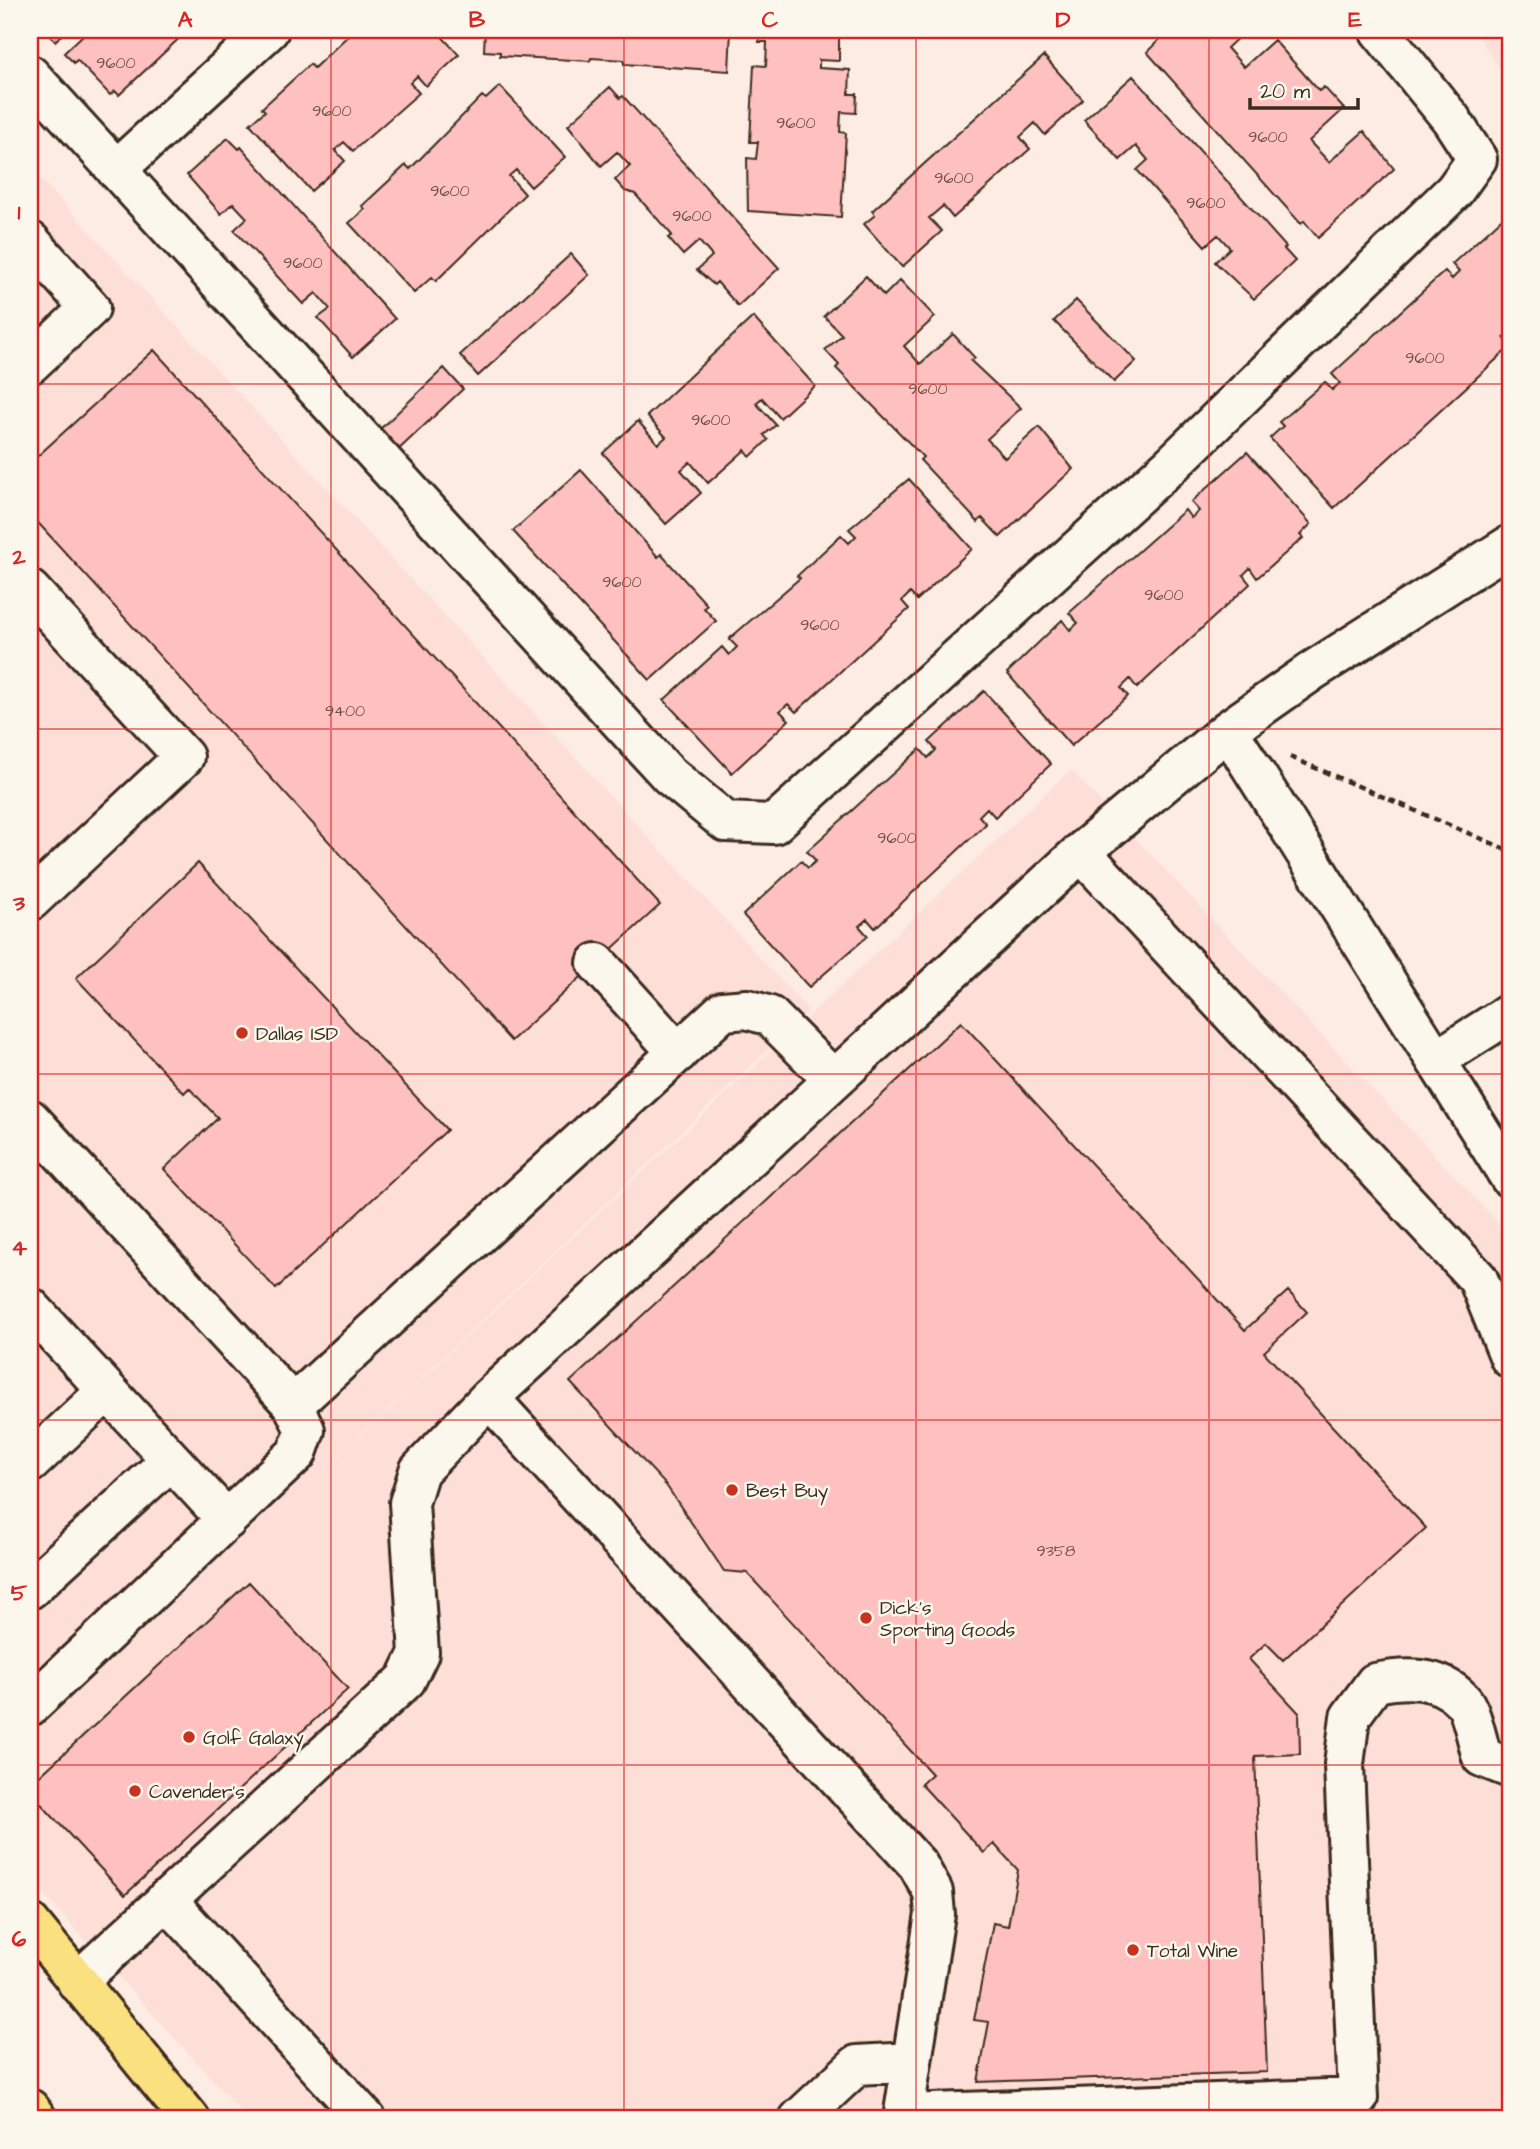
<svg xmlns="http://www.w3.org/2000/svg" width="1540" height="2149" viewBox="0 0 1540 2149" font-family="'Architects Daughter',sans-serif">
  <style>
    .built { fill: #fddfd8 }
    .building { fill: #fec1bf; stroke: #3b2a1e; stroke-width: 2 }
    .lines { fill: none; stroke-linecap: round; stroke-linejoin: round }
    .minor-casing { stroke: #3b2a1e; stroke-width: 44 }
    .major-casing { stroke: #3b2a1e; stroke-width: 44 }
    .highway-casing { stroke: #3b2a1e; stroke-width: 44 }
    .path { stroke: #3b2a1e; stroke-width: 4.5; stroke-dasharray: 7 5; stroke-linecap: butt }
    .minor { stroke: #fbf7ec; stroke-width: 38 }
    .major { stroke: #fbe080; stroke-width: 38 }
    .highway { stroke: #fbe080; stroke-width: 38 }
    .tram { stroke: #3b2a1e; stroke-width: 2 }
    .grid { fill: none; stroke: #d62828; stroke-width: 2; stroke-opacity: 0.55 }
    .poi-dot { fill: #c8321e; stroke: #fbf7ec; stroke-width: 2.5 }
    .labels { text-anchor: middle; stroke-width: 5; stroke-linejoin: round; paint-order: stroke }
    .number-label { font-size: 16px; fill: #6c5046 }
    .poi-label { font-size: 19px; fill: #3b2a1e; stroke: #fbf7ec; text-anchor: start }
    .neatline { fill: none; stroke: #d62828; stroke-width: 2.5 }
    .grid-label { font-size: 23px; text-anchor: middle; font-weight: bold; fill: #d62828 }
  </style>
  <rect width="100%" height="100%" fill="#fcece3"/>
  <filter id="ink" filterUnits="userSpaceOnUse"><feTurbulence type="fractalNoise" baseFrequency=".0143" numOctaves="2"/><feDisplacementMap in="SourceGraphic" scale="14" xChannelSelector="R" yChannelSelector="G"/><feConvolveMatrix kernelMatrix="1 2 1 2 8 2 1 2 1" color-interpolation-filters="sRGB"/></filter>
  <g filter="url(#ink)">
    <path class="built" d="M1474 30H1510V83Z
      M30 167 809 1011 266 1525 1071 770 1510 1235V2119H248L30 1879Z"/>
    <path class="building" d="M45 30H67L55 41Z
      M84 30H188L119 95 115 91 110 95 77 60 74 63 64 53 86 32Z
      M354 30H436L459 55 426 86 417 76 410 83 419 93 353 151 344 142 335 150 345 161 311 191 250 124 265 111 262 108 310 64 314 68Z
      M485 30H731L729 71 624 64V60L591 58 590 61 500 56V52L484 51Z
      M760 30H839V61L819 60V68L850 70 849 94H857L856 113 841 112 840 132 846 133 841 217 748 211 747 158 756 159 758 142H750L754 65 766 66 767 42H759Z
      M1016 30H1072V33Z
      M1086 30H1130V37L1086 35Z
      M1158 30H1246L1227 48 1244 67 1274 40 1319 91 1324 87 1344 109 1309 141 1329 162 1364 131 1394 169 1318 238 1304 221 1301 224 1147 52 1163 36Z
      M1044 56 1083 100 1045 135 1035 123 1020 137 1030 149 953 218 943 206 929 218 942 231 902 267 864 224 875 215 872 211Z
      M1133 76 1286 247 1284 249 1295 261 1254 299 1215 262 1230 248 1218 235 1205 246 1137 170 1148 160 1136 146 1120 160 1084 120Z
      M500 86 565 157 531 187 516 170 509 176 525 194 436 281 432 277 414 293 349 223 365 209 362 206 406 165 410 169 482 96 486 99Z
      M610 87 620 98 623 96 779 268 738 306 717 282 714 285 697 270 712 256 699 241 683 255 668 238 672 235 635 194 625 191 615 180 630 166 617 152 601 166 568 125Z
      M228 138 239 149 241 147 395 319 353 357 318 318 330 309 316 293 303 304 234 230 247 218 233 203 221 214 187 175Z
      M1509 212 1510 331 1504 337 1510 347 1334 508 1270 438 1283 426 1279 422 1325 382 1332 390 1340 383 1332 374 1445 271 1452 279 1459 272 1452 264Z
      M571 254 589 275 478 376 460 355Z
      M866 276 884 296 900 280 935 317 904 346 920 364 953 334 975 358 971 361 1021 408 987 439 1005 458 1039 427 1073 469 1000 537 982 518 978 522 920 460 923 457 836 368 839 365 825 350 842 335 824 316Z
      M1076 300 1136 361 1114 382 1054 321Z
      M753 317 815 386 780 418 762 398 756 403 776 425 764 435 768 440 750 457 745 450 708 483 690 462 681 470 701 493 666 524 603 453 638 421 658 444 666 437 647 416Z
      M154 350 660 905 511 1041 30 514V463Z
      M444 368 463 389 395 453 376 433Z
      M1247 452 1311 524 1300 535 1303 538 1257 578 1250 568 1243 575 1250 584 1137 688 1130 679 1121 688 1128 696 1071 746 1007 673 1062 620 1070 630 1078 623 1069 613 1185 510 1191 518 1199 511 1191 502Z
      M581 470 658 557 661 554 707 605 704 608 716 621 650 680 513 531Z
      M909 479 972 549 917 600 910 593 902 601 909 609 796 712 788 704 780 711 789 720 732 773 664 700 722 647 729 655 737 647 729 639 800 578 797 576 841 535 849 543 856 536 849 529Z
      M984 691 1051 764 995 817 987 808 979 816 986 824 875 928 867 919 859 926 868 936 809 987 743 915 801 861 808 868 816 861 807 851 920 749 928 758 936 750 929 742Z
      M198 863 447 1130 276 1289 164 1169 218 1118 189 1088 184 1093 76 978Z
      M961 1022 1245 1330 1288 1291 1307 1312 1264 1352 1426 1528 1283 1660 1266 1643 1249 1659 1299 1713 1300 1754 1255 1756 1267 2072 978 2082 989 2022 974 2020 993 1923 1008 1926 1018 1870 994 1844 984 1853 921 1784 932 1774 747 1573 724 1571 666 1485 570 1382Z
      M249 1582 348 1689 125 1895 30 1792V1785Z"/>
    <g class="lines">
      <g class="minor-casing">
        <path id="minor" d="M30 75 669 775 726 822 774 824 1172 464 1454 191 1477 159 1451 119 1379 30
          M116 170 269 30
          M30 241 90 308 30 364
          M30 590 184 757 30 901
          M1228 730 1510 1178
          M1081 852 1228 730 1312 671 1510 545
          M597 963 678 1053
          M1436 1060 1510 1013
          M30 1119 293 1405 305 1430 297 1453 30 1706
          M30 1307 227 1520
          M489 1398 1081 852 1478 1279 1510 1358
          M293 1405 723 1011 747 1009 770 1016 833 1079
          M30 1463 107 1391
          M30 1589 171 1460
          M166 1899 366 2119
          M77 1982 406 1680 419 1653 409 1503 419 1471 489 1398 918 1865 933 1892 935 1914 903 2119
          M904 2114 1358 2098 1344 1764 1350 1717 1375 1683C1405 1677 1438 1675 1462 1700 1471 1708 1478 1744 1482 1757L1510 1768
          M799 2119 857 2065 911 2062"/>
      </g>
      <g class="major-casing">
        <path id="major" d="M30 1923 190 2119"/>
      </g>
      <g class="highway-casing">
        <path id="highway" d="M30 2109 37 2119"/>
      </g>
      <path class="path" d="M1290 757 1510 851"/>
      <use href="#minor" class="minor"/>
      <use href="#major" class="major"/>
      <use href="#highway" class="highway"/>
      <path class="tram" d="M1503 30 1510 39"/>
    </g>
  </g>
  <path class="grid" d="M331 30V2119M624 30V2119M916 30V2119M1209 30V2119M30 384H1510M30 729H1510M30 1074H1510M30 1420H1510M30 1765H1510"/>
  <g class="poi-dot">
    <circle cx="242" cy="1033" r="7"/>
    <circle cx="732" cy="1490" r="7"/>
    <circle cx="866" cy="1618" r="7"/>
    <circle cx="189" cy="1737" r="7"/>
    <circle cx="135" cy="1791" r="7"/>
    <circle cx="1133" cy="1950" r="7"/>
  </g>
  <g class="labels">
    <g class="number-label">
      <text x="116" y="68">9600</text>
      <text x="332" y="116">9600</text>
      <text x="796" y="128">9600</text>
      <text x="1268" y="142">9600</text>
      <text x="954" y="183">9600</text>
      <text x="450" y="196">9600</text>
      <text x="1206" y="208">9600</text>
      <text x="692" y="221">9600</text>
      <text x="303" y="268">9600</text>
      <text x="1425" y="363">9600</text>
      <text x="928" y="394">9600</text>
      <text x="711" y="425">9600</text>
      <text x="622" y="587">9600</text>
      <text x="1164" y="600">9600</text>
      <text x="820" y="630">9600</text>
      <text x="345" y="716">9400</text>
      <text x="897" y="843">9600</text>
      <text x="1056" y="1556">9358</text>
    </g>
    <g class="poi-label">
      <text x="256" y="1040">Dallas ISD</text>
      <text x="746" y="1497">Best Buy</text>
      <text x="880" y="1614">Dick's<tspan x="880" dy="22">Sporting Goods</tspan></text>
      <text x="203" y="1744">Golf Galaxy</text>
      <text x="149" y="1798">Cavender's</text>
      <text x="1147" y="1957">Total Wine</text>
    </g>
  </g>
  <rect width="1540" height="2149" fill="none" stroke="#fbf7ec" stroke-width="77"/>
  <path d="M1250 98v10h108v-10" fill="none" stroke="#3b2a1e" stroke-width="3.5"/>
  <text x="1260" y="98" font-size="21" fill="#3b2a1e" stroke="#fbf7ec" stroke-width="5" paint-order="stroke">20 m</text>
  <rect x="38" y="38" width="1464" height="2072" class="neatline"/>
  <g class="grid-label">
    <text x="185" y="27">A</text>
    <text x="477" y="27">B</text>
    <text x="770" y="27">C</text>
    <text x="1063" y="27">D</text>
    <text x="1355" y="27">E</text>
    <text x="19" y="219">1</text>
    <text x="19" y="564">2</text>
    <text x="19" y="910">3</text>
    <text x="19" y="1255">4</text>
    <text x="19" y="1600">5</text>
    <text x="19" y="1946">6</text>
  </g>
</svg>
